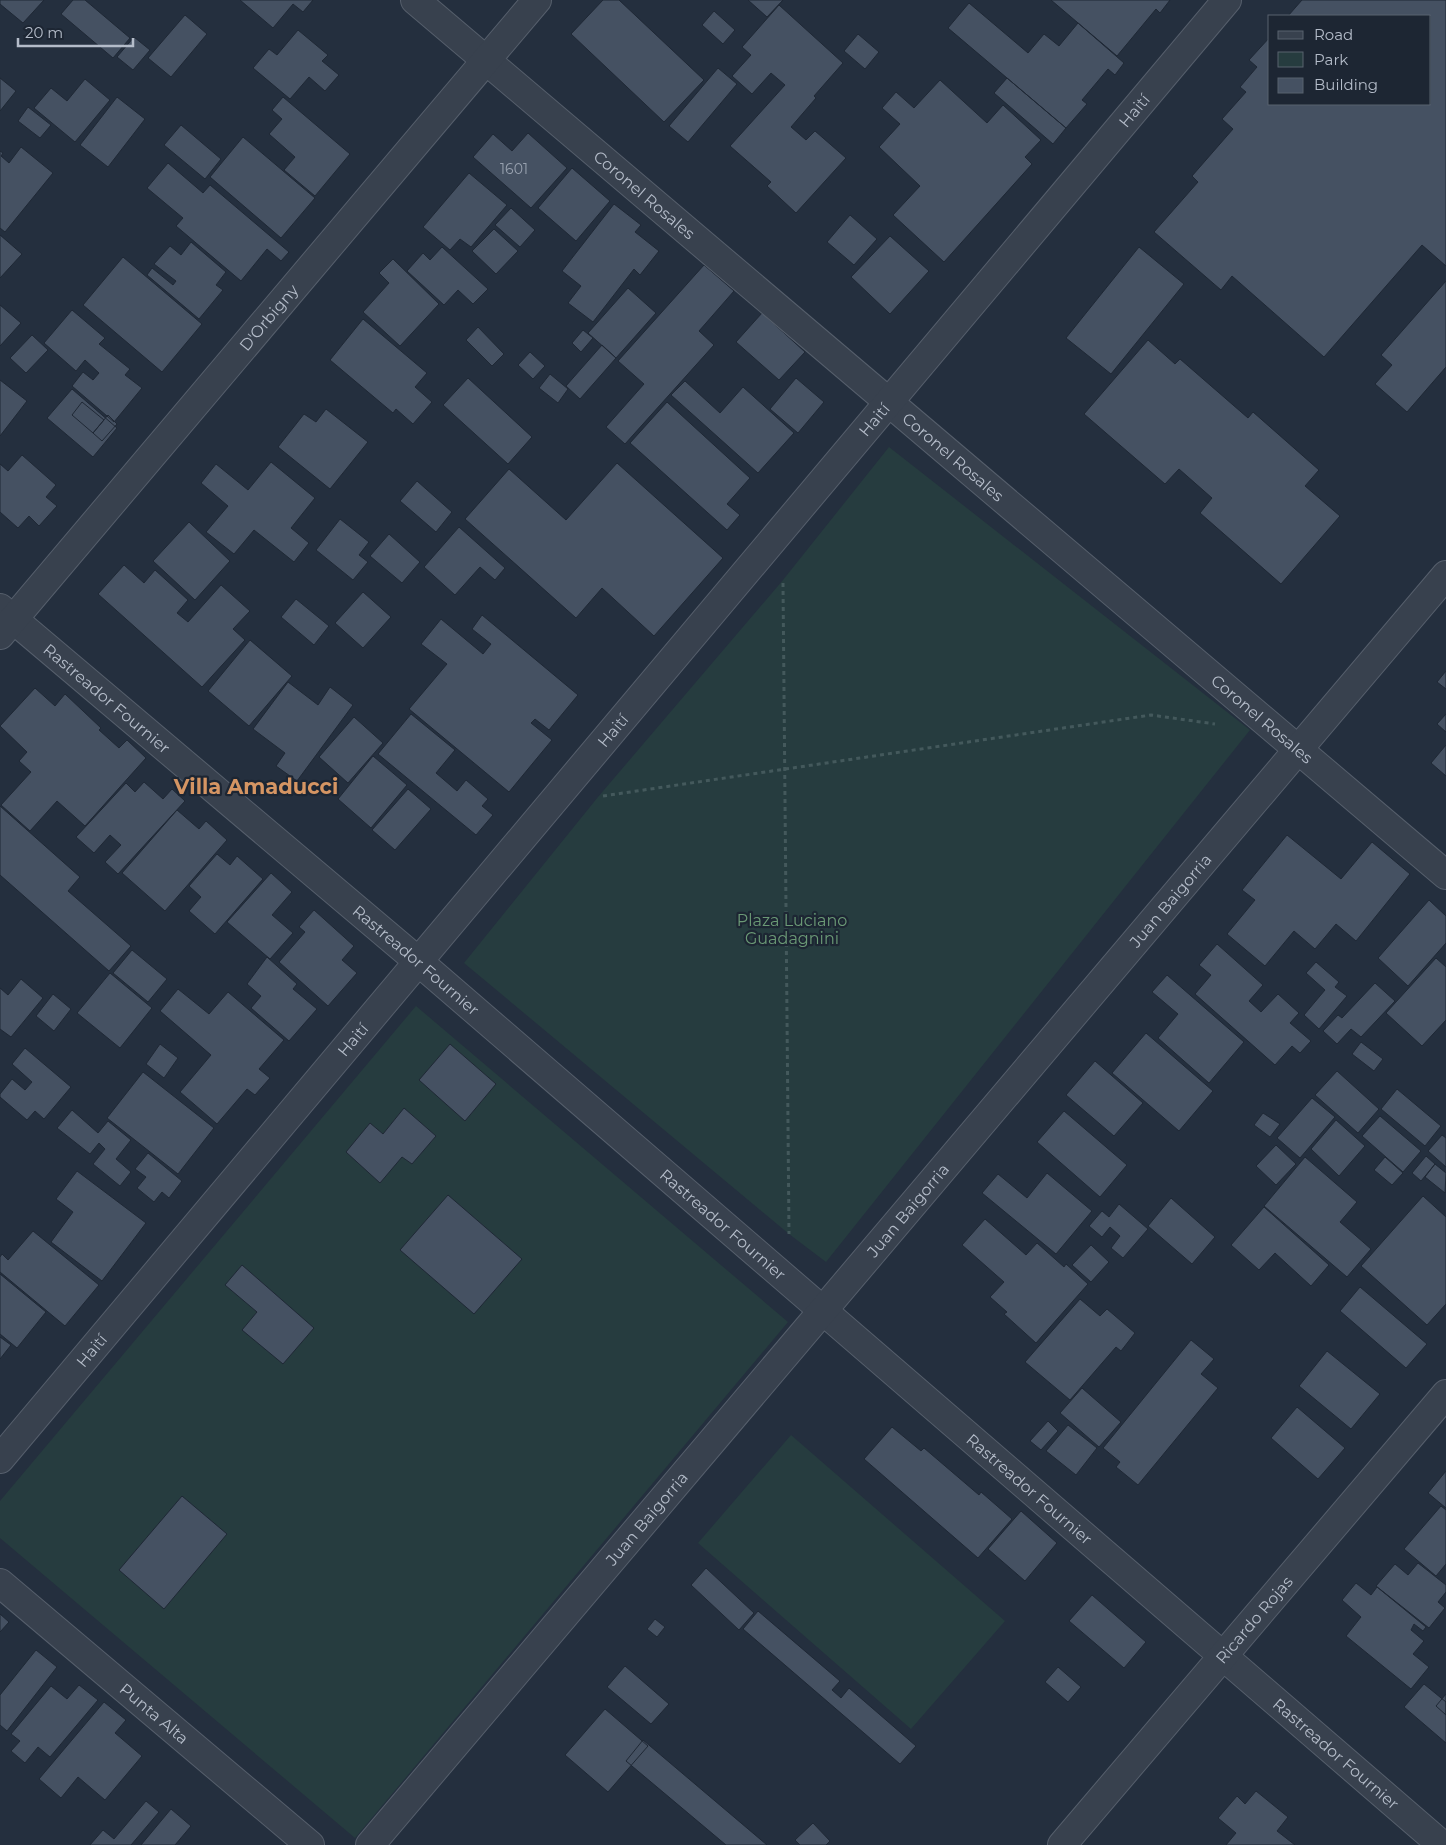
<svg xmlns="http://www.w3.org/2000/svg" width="1446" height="1845" viewBox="0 0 1446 1845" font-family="Montserrat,sans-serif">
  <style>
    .green { fill: #263c3f }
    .building { fill: #455162; stroke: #1f2835 }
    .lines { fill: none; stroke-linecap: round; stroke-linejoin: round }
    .minor-casing { stroke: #565f6c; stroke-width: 30 }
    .path { stroke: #44595c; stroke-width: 3; stroke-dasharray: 4 4; stroke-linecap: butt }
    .minor { stroke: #38414e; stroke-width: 28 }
    .labels { text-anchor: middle; stroke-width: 4.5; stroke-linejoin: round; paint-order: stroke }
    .number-label { font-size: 14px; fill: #98a1af }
    .street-label { font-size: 16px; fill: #b4bcc9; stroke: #1d2633 }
    .park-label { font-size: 16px; fill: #6b9a76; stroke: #1d2633 }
    .district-label { font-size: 21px; font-weight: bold; fill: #d59563; stroke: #1d2633 }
  </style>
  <rect width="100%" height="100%" fill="#242f3e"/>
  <path class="green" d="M889 447 1250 730 826 1262 789 1234 464 963 598 797 783 580Z
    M416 1006 788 1322 355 1838 0 1538V1501Z
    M791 1435 1005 1621 911 1729 698 1543Z"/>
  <path class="building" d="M0 0H44L23 23 0 4Z
    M73 0H85L130 38 113 58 61 14Z
    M240 0H313L303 12 293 4 273 28Z
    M603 0H619L704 80 664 122 571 34Z
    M748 0H783L767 17Z
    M1051 0H1170L1160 13 1156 9 1117 56Z
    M1302 0H1446V266L1422 245 1324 357 1232 276 1221 290 1154 232 1198 182 1192 176 1233 129 1222 119 1246 92 1240 87 1257 67 1249 60 1270 37V104H1430V16H1288Z
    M969 3 1028 53 1044 34 1059 46 1078 23 1124 63 1115 75 1108 69 1082 100 1087 104 1066 128 948 28Z
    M779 5 843 63 814 96 816 98 791 127 806 140 815 131 846 158 796 213 767 186 771 182 730 146 785 85 771 73 752 94 732 76 751 55 742 47Z
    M714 11 735 30 723 44 702 25Z
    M185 15 207 34 171 77 148 58Z
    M298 30 328 55 322 61 339 75 325 91 309 77 290 99 253 68 269 49 277 55Z
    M858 34 879 52 865 69 844 51Z
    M134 37 150 50 133 70 117 57Z
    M718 68 737 84 688 142 669 126Z
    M0 78 16 91 0 111Z
    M1007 78 1066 128 1053 144 994 93Z
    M85 79 110 100 75 142 34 108 51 88 67 101Z
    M940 80 987 123 1003 105 1041 140 1025 157 1032 164 944 262 893 215 920 186 879 147 900 124 882 108 896 92 914 108Z
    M117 97 145 119 108 167 80 145Z
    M283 97 350 154 315 196 284 170 295 157 269 134 282 119 272 110Z
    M28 107 51 125 40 138 18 121Z
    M181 125 221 159 205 179 164 145Z
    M528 133 567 168 531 208 473 157 493 134 512 151Z
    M243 137 315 198 281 238 210 177Z
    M21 147 53 173 5 232 0 228V151L3 153 1 156 9 163Z
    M168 163 203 193 210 185 289 252 281 261 267 249 241 281 176 226 183 218 147 188Z
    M572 168 610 201 576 241 538 208Z
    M469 173 507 205 471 247 460 239 450 250 423 227Z
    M614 204 641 225 635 232 659 251 640 275 634 269 593 322 568 303 581 286 562 271Z
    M511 208 535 230 520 247 495 225Z
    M850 215 877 239 854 265 827 242Z
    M494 229 518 251 496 274 472 251Z
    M0 235 22 254 0 278Z
    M890 236 929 271 890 314 851 277Z
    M191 242 226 272 216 285 223 290 199 319 147 275 152 268 173 285 176 281 154 264 170 246 181 255Z
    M442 247 488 289 473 304 458 290 444 305 407 271 423 253 430 260Z
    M1139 247 1184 284 1111 374 1066 338Z
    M123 257 202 324 162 372 83 305Z
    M393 259 439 304 400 346 363 312 389 283 379 273Z
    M704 265 734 291 699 331 714 345 625 444 606 427 644 384 618 361Z
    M1446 281V367L1407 412 1375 384 1392 365 1381 355Z
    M628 288 656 313 616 358 588 333Z
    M0 305 21 323 0 346Z
    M72 310 105 338 99 344 130 369 125 375 142 388 114 422 72 386 83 372 93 380 99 373 85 360 76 371 44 343Z
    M762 313 805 352 779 380 736 342Z
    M363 319 427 373 415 387 432 402 413 424 396 409 393 413 330 360Z
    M478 327 504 354 492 366 466 340Z
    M583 330 593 338 581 352 572 343Z
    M32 335 48 350 26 373 10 358Z
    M1148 340 1175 364 1180 359 1248 418 1253 412 1319 470 1305 486 1340 516 1281 584 1200 513 1212 498 1179 469 1165 484 1084 414Z
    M602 345 616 358 580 399 566 386Z
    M530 352 545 366 533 379 518 365Z
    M550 374 568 389 558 403 539 388Z
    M468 378 532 437 508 464 443 405Z
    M796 378 824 402 798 433 770 409Z
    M0 380 27 401 0 436Z
    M685 381 720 413 743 387 794 433 758 473 671 395Z
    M72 389 117 428 93 457 47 418Z
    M82 402 104 420 93 433 72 415Z
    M667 402 750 478 727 504 740 515 727 530 630 443Z
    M326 409 368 442 330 489 278 447 304 414 316 422Z
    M108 415 117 424 102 441 93 433Z
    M22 455 56 485 46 497 57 506 39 526 29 516 18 528 0 512V464L8 471Z
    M271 462 315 498 291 528 309 543 294 562 254 530 234 554 206 532 228 506 201 483 216 464 248 490Z
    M617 463 723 558 654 636 602 588 576 618 465 519 509 469 566 520Z
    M417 481 452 512 436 532 400 501Z
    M340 519 369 542 359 555 368 562 353 580 316 550Z
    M189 522 230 561 195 600 153 561Z
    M459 527 505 568 495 580 480 567 455 595 424 567Z
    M389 534 420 562 402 583 370 556Z
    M124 565 144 583 155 570 188 600 177 613 188 622 221 585 250 611 233 629 245 640 202 687 98 594Z
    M363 592 391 617 363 648 335 623Z
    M296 599 329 626 314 645 281 617Z
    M482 615 578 695 549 730 535 719 531 723 552 740 509 792 409 709 447 664 421 644 441 619 483 654 491 644 472 629Z
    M250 640 292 676 249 726 208 691Z
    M1446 671V689L1437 682Z
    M288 682 318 705 330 687 353 705 297 781 276 766 285 753 253 729Z
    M35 688 55 706 65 694 101 728 99 730 119 748 127 740 146 758 85 826 57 801 30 831 1 805 31 772 19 761 27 752 0 726Z
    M411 714 455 750 436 773 457 791 466 780 488 799 482 806 493 815 476 835 378 754Z
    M1446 714V732L1437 724Z
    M354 717 383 743 348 783 319 757Z
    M1446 745V776L1431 763Z
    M373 756 407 785 371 828 338 799Z
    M144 782 163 799 172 789 185 801 118 874 105 862 121 845 110 835 94 853 76 837 126 783 135 792Z
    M408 789 431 809 395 850 372 830Z
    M0 806 80 877 68 891 131 946 109 971 0 875Z
    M177 810 199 829 206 821 227 840 165 911 122 873Z
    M1287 835 1341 879 1372 842 1410 874 1356 941 1336 924 1315 949 1294 931 1265 966 1227 934 1255 900 1242 890Z
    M217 854 230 865 237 856 263 879 215 934 189 911 201 897 189 886Z
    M271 873 292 892 272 915 293 933 270 959 227 922Z
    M1429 900 1446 916V943L1408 986 1378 958Z
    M314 910 354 946 342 960 357 973 328 1006 279 962 305 932 299 927Z
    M1217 944 1263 985 1249 1001 1261 1012 1278 994 1299 1013 1290 1023 1311 1041 1300 1053 1292 1046 1275 1065 1195 994 1211 975 1199 965Z
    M132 950 167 979 148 1002 113 973Z
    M267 957 297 984 293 989 317 1009 289 1041 251 1008 261 996 247 984Z
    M1436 958 1446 967V1020L1422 1046 1386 1013Z
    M1316 962 1339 982 1335 987 1347 996 1319 1029 1304 1015 1325 990 1306 973Z
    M110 973 152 1008 120 1048 77 1013Z
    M1167 975 1244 1042 1209 1083 1158 1038 1178 1014 1152 992Z
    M21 979 43 998 11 1037 0 1029V988L8 995Z
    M1375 983 1395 1001 1361 1037 1351 1029 1337 1044 1323 1031 1338 1015 1342 1018Z
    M178 989 209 1014 228 992 284 1040 259 1069 270 1078 255 1095 247 1089 217 1124 180 1092 211 1055 160 1011Z
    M53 994 71 1009 54 1031 36 1016Z
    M1146 1033 1213 1091 1179 1131 1112 1073Z
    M1361 1042 1383 1059 1374 1071 1352 1054Z
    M160 1044 178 1058 164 1078 146 1064Z
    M450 1044 496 1084 465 1121 419 1080Z
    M25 1048 71 1087 44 1119 35 1111 27 1120 0 1097V1094L12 1079 25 1090 32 1082 12 1064Z
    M1095 1061 1143 1103 1114 1136 1066 1095Z
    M1337 1071 1379 1109 1358 1133 1315 1095Z
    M143 1072 214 1128 178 1174 107 1118Z
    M1397 1089 1441 1126 1425 1146 1381 1109Z
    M1312 1098 1335 1117 1300 1158 1277 1138Z
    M404 1108 436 1136 412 1164 402 1157 380 1183 346 1152 370 1123 383 1134Z
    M72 1110 98 1133 108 1121 131 1140 116 1159 131 1172 120 1186 93 1164 105 1149 99 1143 90 1154 57 1128Z
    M1064 1111 1127 1165 1100 1197 1037 1142Z
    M1263 1113 1280 1124 1270 1137 1254 1125Z
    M1380 1116 1421 1151 1403 1172 1362 1136Z
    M1336 1120 1365 1146 1339 1176 1311 1149Z
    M1442 1135 1446 1138V1167L1428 1151Z
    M1276 1145 1296 1164 1276 1185 1256 1166Z
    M148 1153 182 1181 169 1198 162 1192 154 1202 137 1188 146 1177 135 1169Z
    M1426 1156 1435 1164 1421 1181 1412 1173Z
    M1305 1157 1357 1202 1340 1222 1371 1249 1347 1277 1264 1206Z
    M1385 1157 1403 1173 1392 1185 1374 1170Z
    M1435 1164 1446 1173 1445 1193 1425 1177Z
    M77 1171 146 1223 102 1281 51 1242 73 1212 56 1199Z
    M1047 1173 1092 1211 1056 1254 982 1193 998 1174 1027 1198Z
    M448 1195 522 1259 474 1314 400 1250Z
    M1423 1196 1446 1217V1304L1427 1325 1361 1266Z
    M1171 1198 1215 1237 1192 1264 1148 1226Z
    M1119 1204 1148 1229 1123 1258 1111 1248 1120 1236 1110 1227 1102 1237 1089 1226 1102 1211 1109 1217Z
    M1264 1207 1329 1265 1311 1286 1275 1253 1259 1270 1231 1245Z
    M985 1219 1026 1255 1037 1243 1064 1267 1066 1264 1088 1284 1036 1343 1004 1314 1007 1312 990 1297 1004 1282 962 1245Z
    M33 1231 99 1285 65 1326 0 1272V1257L2 1254 8 1260Z
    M1091 1245 1109 1262 1091 1282 1072 1265Z
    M242 1265 314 1328 283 1364 242 1330 257 1312 225 1285Z
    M0 1274 46 1312 17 1348 0 1334Z
    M1360 1287 1427 1344 1406 1368 1340 1311Z
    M1080 1299 1100 1316 1107 1309 1135 1333 1121 1351 1116 1347 1070 1400 1025 1362Z
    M0 1337 11 1345 0 1359Z
    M1191 1340 1214 1359 1201 1374 1218 1388 1138 1485 1116 1467 1120 1462 1103 1448Z
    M1327 1351 1380 1394 1351 1429 1299 1386Z
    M1082 1388 1121 1422 1099 1447 1060 1413Z
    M1297 1407 1345 1448 1318 1479 1271 1438Z
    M1048 1421 1058 1431 1041 1450 1030 1441Z
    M1068 1425 1097 1448 1076 1475 1046 1451Z
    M892 1427 921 1451 924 1448 979 1495 981 1492 1012 1519 978 1558 864 1459Z
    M1446 1471V1508L1428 1493Z
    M182 1496 227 1534 164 1609 119 1570Z
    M1441 1506 1446 1510V1564L1436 1576 1404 1549Z
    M1021 1511 1057 1543 1025 1581 988 1549Z
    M1418 1563 1446 1585V1592L1438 1602 1445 1608 1429 1628 1376 1586 1395 1564 1408 1575Z
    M706 1568 754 1613 739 1630 691 1585Z
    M1356 1583 1371 1595 1377 1587 1426 1627 1423 1631 1414 1624 1411 1630 1424 1641 1413 1654 1429 1667 1411 1689 1346 1636 1361 1617 1342 1600Z
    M1092 1595 1146 1642 1124 1668 1069 1621Z
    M758 1611 840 1681 832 1690 841 1698 849 1688 916 1746 900 1764 743 1629Z
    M0 1614 9 1622 0 1632Z
    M655 1619 665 1627 657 1637 647 1629Z
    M36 1650 57 1667 7 1731 0 1725V1695Z
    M625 1666 669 1704 651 1724 607 1687Z
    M1058 1667 1081 1687 1068 1702 1045 1682Z
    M1424 1684 1446 1702V1743L1404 1707Z
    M79 1685 98 1700 50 1757 38 1747 25 1763 11 1751 20 1741 11 1734 51 1686 67 1699Z
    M1446 1694V1715L1436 1706Z
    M104 1702 126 1720 115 1733 142 1756 105 1800 78 1777 61 1798 39 1779Z
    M605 1709 648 1746 608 1792 565 1755Z
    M643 1740 767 1845H726L626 1761Z
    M1256 1791 1288 1817 1277 1831 1295 1845H1226L1236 1833 1218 1818 1237 1796 1245 1804Z
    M146 1801 159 1812 131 1845H90L103 1830 114 1839Z
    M171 1809 191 1826 175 1845H141Z
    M813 1823 830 1841 826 1845H800L795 1840Z"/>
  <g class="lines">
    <g class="minor-casing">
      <g id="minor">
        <path id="s1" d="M415 0 1446 875"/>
        <path id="s2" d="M0 608 419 962 1442 1845"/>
        <path id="s3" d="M0 635 537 0"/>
        <path id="s4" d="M0 1459 1227 0"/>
        <path id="s5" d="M0 1583 310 1845"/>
        <path id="s6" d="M370 1845 1446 575"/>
        <path id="s7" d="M1062 1845 1446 1394"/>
      </g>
    </g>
    <path class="path" d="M783 583 789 1234
      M603 796 1151 715 1215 724"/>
    <use href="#minor" class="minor"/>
  </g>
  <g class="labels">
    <g class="number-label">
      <text x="514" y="174">1601</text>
    </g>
    <g class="street-label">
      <text dy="6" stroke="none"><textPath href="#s4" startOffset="1762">Haití</textPath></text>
      <text dy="6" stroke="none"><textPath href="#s1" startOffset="301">Coronel Rosales</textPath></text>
      <text dy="6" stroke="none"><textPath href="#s3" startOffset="416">D'Orbigny</textPath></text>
      <text dy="6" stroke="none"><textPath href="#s4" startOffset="1358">Haití</textPath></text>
      <text dy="6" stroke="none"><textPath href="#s1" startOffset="706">Coronel Rosales</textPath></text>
      <text dy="6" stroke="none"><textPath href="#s2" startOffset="140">Rastreador Fournier</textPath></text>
      <text dy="6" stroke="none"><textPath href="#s1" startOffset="1111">Coronel Rosales</textPath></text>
      <text dy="6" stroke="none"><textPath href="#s4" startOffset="952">Haití</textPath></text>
      <text dy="6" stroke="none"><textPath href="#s6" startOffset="1238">Juan Baigorria</textPath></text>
      <text dy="6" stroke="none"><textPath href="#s2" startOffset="545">Rastreador Fournier</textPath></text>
      <text dy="6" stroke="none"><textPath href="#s4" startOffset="548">Haití</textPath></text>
      <text dy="6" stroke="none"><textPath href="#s6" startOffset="832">Juan Baigorria</textPath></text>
      <text dy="6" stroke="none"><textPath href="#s2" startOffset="950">Rastreador Fournier</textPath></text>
      <text dy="6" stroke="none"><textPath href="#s4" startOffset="142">Haití</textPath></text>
      <text dy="6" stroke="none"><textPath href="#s2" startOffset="1355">Rastreador Fournier</textPath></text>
      <text dy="6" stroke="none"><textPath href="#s6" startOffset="428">Juan Baigorria</textPath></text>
      <text dy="6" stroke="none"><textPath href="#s7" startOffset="296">Ricardo Rojas</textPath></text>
      <text dy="6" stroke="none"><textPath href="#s5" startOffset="202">Punta Alta</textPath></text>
      <text dy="6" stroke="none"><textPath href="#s2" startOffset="1760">Rastreador Fournier</textPath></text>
    </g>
    <g class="park-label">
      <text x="792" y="926">Plaza Luciano<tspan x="792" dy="18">Guadagnini</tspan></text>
    </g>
    <g class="district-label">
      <text x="256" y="794">Villa Amaducci</text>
    </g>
  </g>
  <rect x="1268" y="15" width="162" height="90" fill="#1d2633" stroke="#59626f"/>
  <rect x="1278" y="31" width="25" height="8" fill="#38414e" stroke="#59626f"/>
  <text x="1314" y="40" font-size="15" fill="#b4bcc9">Road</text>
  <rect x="1278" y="52" width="25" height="15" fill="#263c3f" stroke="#59626f"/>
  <text x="1314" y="65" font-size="15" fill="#b4bcc9">Park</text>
  <rect x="1278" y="78" width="25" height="15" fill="#455162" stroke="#59626f"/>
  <text x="1314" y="90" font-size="15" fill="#b4bcc9">Building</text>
  <path d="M18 38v8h115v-8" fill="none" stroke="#b4bcc9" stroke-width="2.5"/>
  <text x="25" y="38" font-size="15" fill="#b4bcc9" stroke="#1d2633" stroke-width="4" paint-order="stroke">20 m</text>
</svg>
